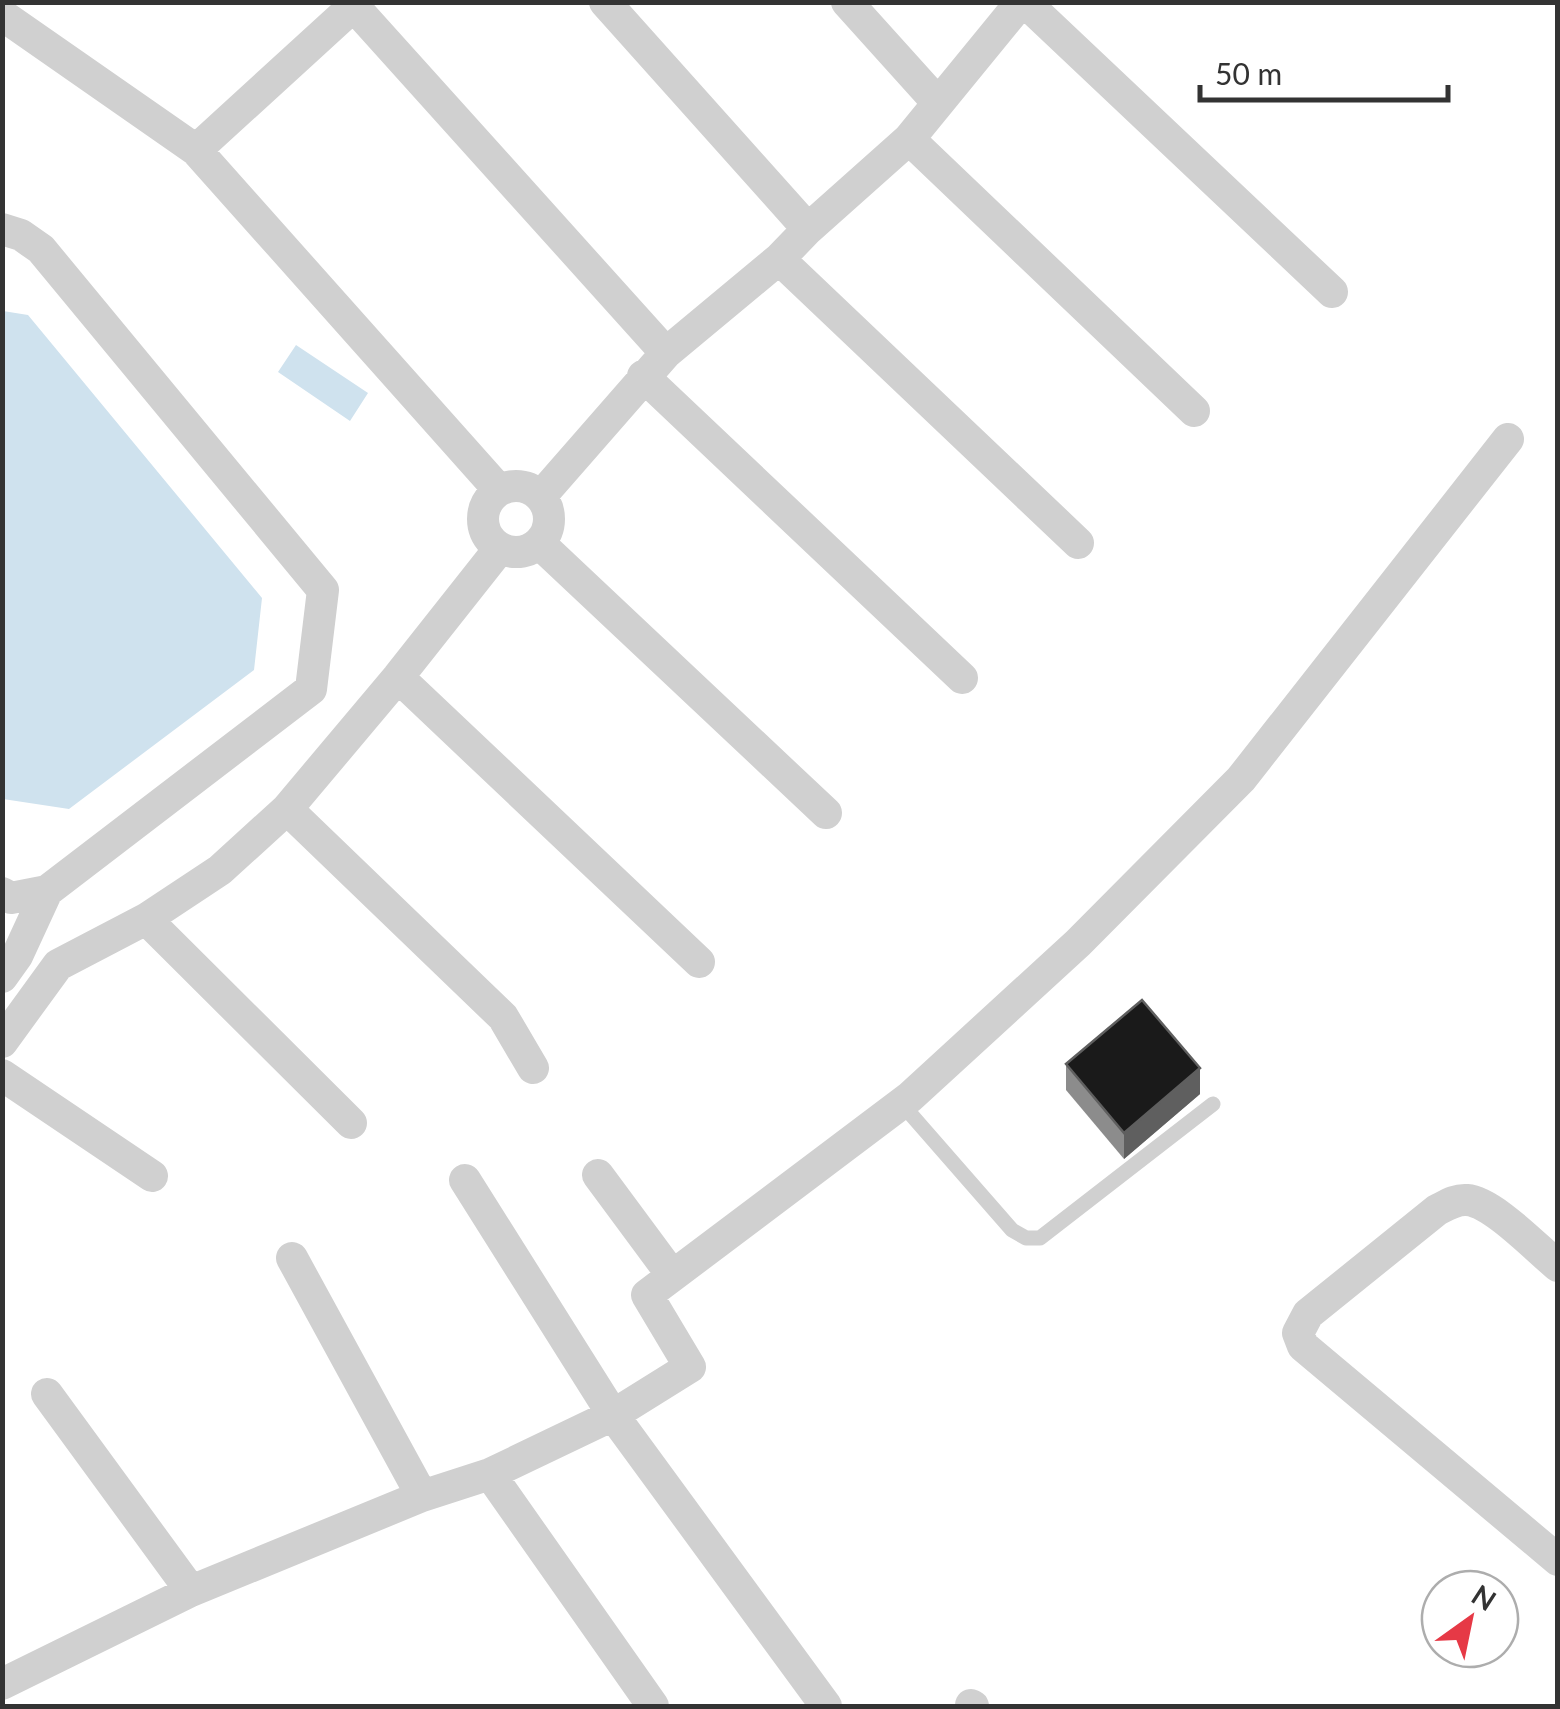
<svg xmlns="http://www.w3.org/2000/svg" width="1560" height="1709" viewBox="0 0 1560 1709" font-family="Lato,sans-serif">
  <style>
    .water { fill: #cfe2ee }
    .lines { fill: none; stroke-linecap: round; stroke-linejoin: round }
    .lane { stroke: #d0d0d0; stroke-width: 15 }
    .street { stroke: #d0d0d0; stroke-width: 32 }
    .wall { fill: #8c8c8c }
    .shaded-wall { fill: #5f5f5f }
    .building { fill: #1a1a1a; stroke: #5f5f5f; stroke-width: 2.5 }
  </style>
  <rect width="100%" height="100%" fill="#fff"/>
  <path class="water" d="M3 311 28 315 262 598 254 670 69 809 3 799Z
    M296 345 368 393 350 421 278 372Z"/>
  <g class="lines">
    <path class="lane" d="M901 1103 1012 1230 1026 1238H1040L1213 1104"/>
    <path class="street" d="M350 2 666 353
      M605 2 808 229
      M847 2 938 103
      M1025 2 1332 292
      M2 15 196 150 499 490
      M909 139 1194 411
      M196 150 358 2
      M2 229 21 235 41 249 323 590 311 689 47 891 11 898 2 893
      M779 259 1078 543
      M643 376 962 678
      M483 519a33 33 0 1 1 66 0a33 33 0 1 1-66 0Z
      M541 496 666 353 779 259 808 229 909 139 1021 2
      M539 543 826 813
      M398 677 699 962
      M287 809 503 1017 533 1068
      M146 919 351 1123
      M2 977 17 956 47 891
      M2 1042 58 965 146 919 220 870 287 809 398 677 500 548
      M2 1075 152 1176
      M598 1175 672 1275
      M465 1180 613 1415 826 1706
      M292 1258 422 1496
      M1558 1266C1537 1249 1493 1202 1467 1200 1456 1199 1447 1205 1437 1210L1308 1314 1298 1333 1303 1346 1558 1560
      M47 1394 191 1591
      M490 1474 653 1706
      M2 1684 191 1591 422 1496 490 1474 613 1415 690 1367 647 1295 910 1097 1078 943 1241 779 1508 439
      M971 1705 973 1706"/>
  </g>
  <path class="wall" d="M1066 1064 1200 1094 1124 1159 1066 1090Z"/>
  <path class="shaded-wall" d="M1200 1068V1094L1124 1159V1133Z"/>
  <path class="building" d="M1142 1000 1200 1068 1124 1133 1066 1064Z"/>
  <rect width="1560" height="1709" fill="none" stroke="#333333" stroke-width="10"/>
  <g transform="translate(1470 1619) rotate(33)"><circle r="48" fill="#ffffff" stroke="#adadad" stroke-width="2.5"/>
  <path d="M0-8L18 38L0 25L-18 38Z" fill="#e63946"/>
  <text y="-15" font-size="28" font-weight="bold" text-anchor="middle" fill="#333333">N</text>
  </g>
  <path d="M1200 85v15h248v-15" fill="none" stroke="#333333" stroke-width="5"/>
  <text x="1215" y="85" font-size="30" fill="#333333" stroke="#ffffff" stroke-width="8" paint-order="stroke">50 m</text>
</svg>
